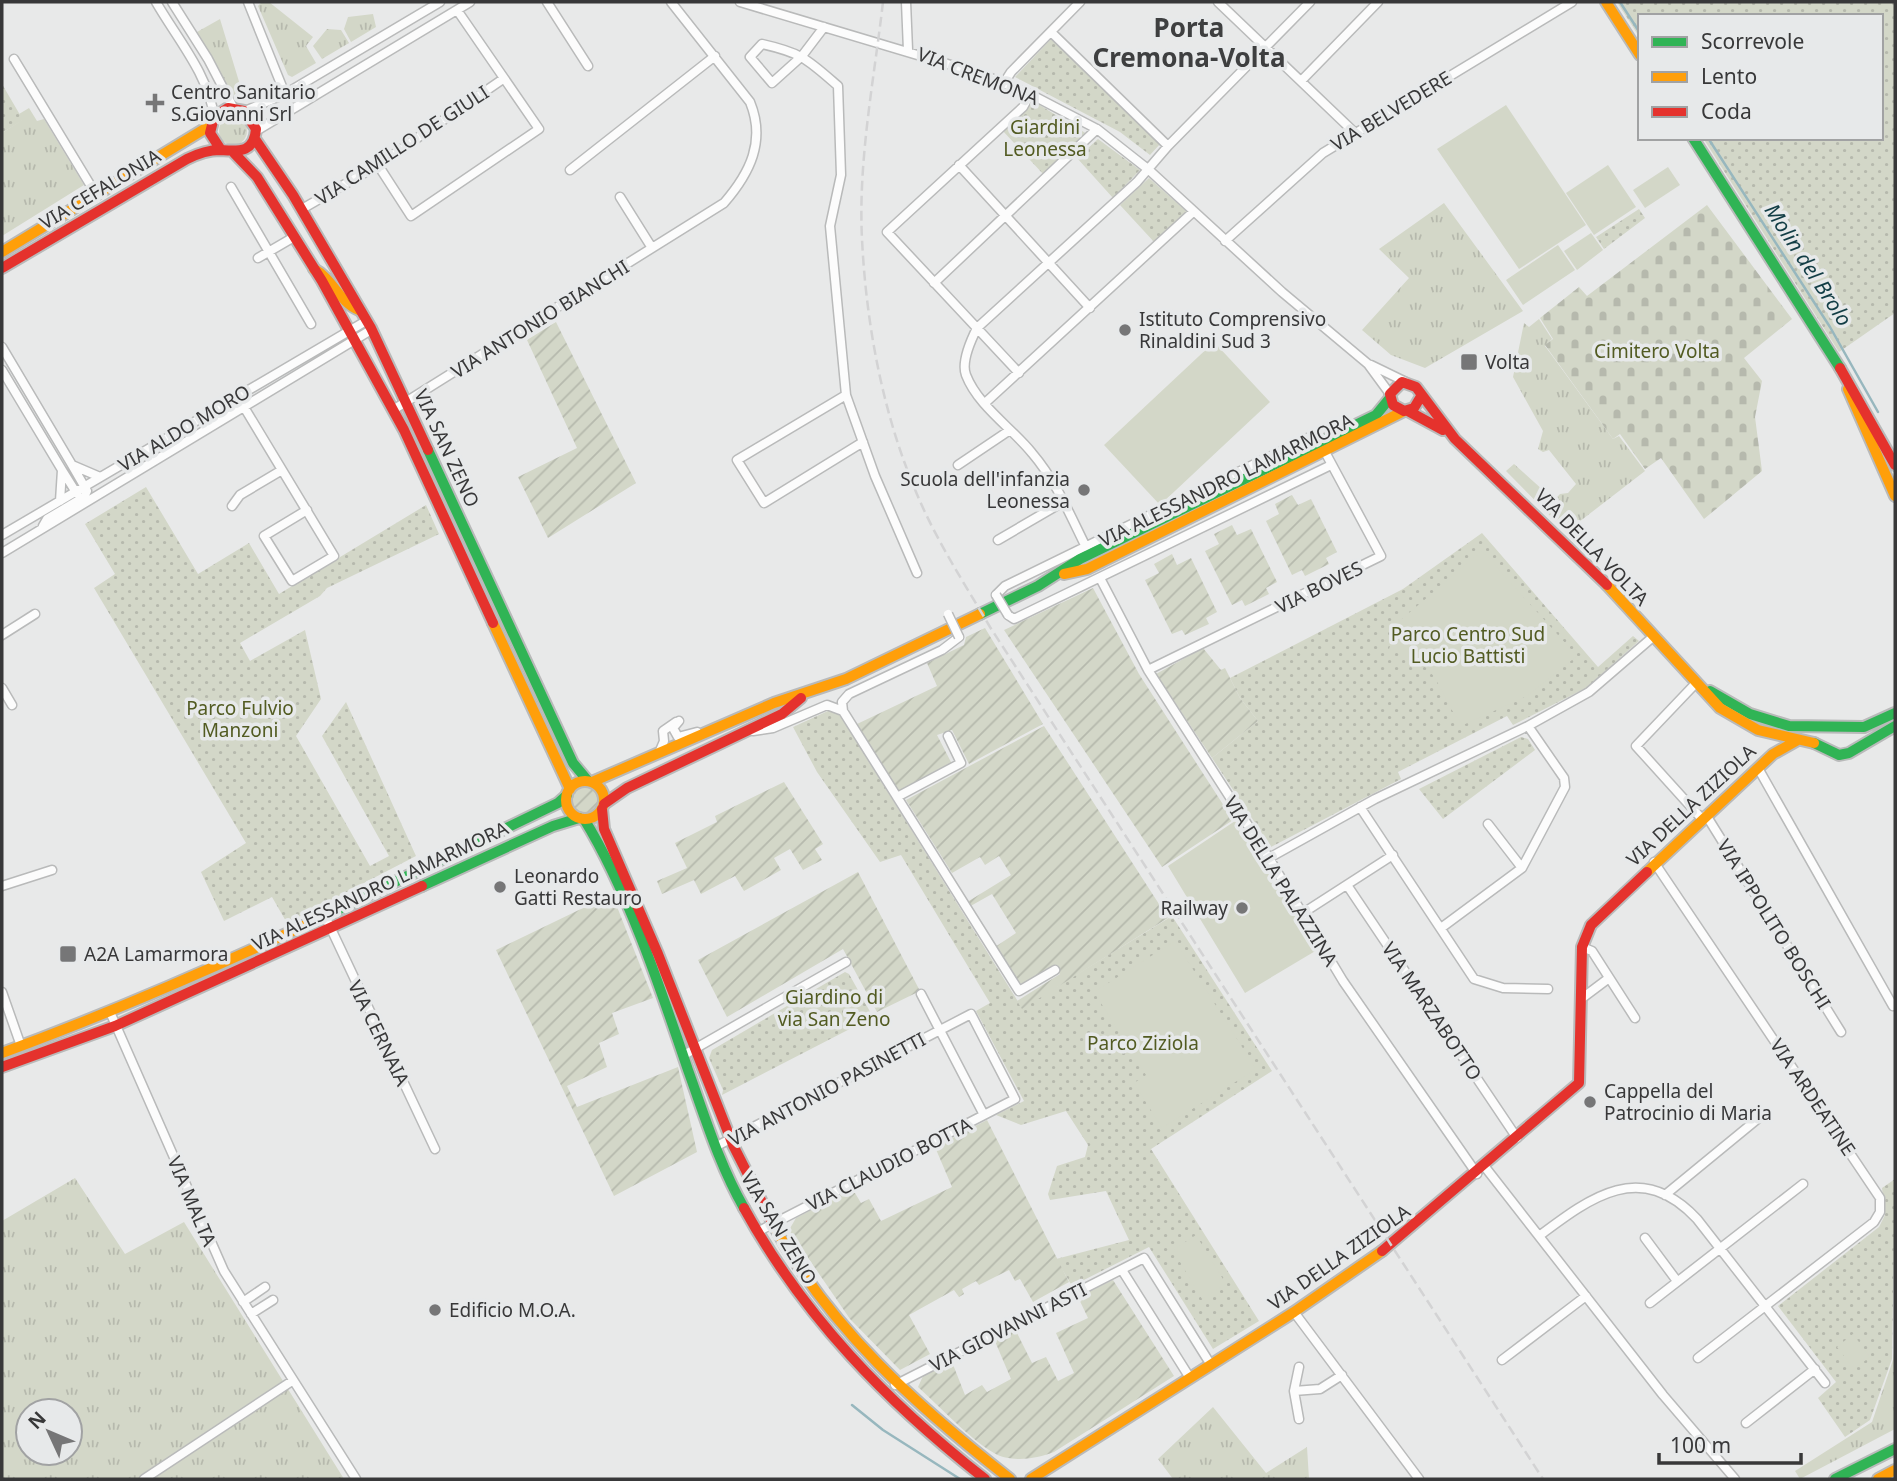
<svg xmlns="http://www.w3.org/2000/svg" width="1897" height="1481" viewBox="0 0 1897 1481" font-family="'Noto Sans',sans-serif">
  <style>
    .grass { fill: url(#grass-tufts); fill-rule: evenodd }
    .cemetery { fill: url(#cemetery-stones) }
    .park { fill: url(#park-dots) }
    .garden { fill: url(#garden-furrows) }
    .pitch { fill: #d3d7c8 }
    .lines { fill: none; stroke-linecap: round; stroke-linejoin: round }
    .stream { stroke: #97b7be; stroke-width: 2.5 }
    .street-casing { stroke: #b9baba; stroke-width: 11 }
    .fast-casing { stroke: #b9baba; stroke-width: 14 }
    .slow-casing { stroke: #b9baba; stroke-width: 14 }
    .jam-casing { stroke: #b9baba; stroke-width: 14 }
    .street { stroke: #fcfcfc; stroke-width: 8 }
    .fast { stroke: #30b455; stroke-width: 10 }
    .slow { stroke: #ff9f0a; stroke-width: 10 }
    .jam { stroke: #e5322d; stroke-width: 10 }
    .rail { stroke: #d3d3d4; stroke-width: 2.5; stroke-dasharray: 10 5; stroke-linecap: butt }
    .street-bridge-casing { stroke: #b9baba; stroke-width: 11; stroke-linecap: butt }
    .street-bridge { stroke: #fcfcfc; stroke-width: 8 }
    .poi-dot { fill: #767677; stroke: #e7e9ea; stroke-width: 2.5 }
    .labels { text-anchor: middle; stroke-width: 7; stroke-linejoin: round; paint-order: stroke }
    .street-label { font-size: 19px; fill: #383839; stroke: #e7e9ea }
    .poi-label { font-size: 19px; fill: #383839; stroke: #e7e9ea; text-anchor: start }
    .park-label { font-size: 19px; fill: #525b22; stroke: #e7e9ea }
    .water-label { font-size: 21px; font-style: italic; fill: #123d45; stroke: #e7e9ea }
    .district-label { font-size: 26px; font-weight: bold; fill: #3e3f40; stroke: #e7e9ea }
  </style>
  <defs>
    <pattern id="grass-tufts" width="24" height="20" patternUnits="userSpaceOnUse" patternTransform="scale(1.75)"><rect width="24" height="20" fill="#d3d7c8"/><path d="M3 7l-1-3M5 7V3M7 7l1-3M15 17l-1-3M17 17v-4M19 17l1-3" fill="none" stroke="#b6b9ad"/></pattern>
    <pattern id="cemetery-stones" width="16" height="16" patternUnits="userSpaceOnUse" patternTransform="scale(1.75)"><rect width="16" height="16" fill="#d3d7c8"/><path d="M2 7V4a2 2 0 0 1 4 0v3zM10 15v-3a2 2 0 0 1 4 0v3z" fill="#b6b9ad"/></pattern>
    <pattern id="park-dots" width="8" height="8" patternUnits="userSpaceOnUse" patternTransform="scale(1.75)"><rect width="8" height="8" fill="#d3d7c8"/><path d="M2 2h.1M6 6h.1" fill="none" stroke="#b6b9ad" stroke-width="1.8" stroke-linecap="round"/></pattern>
    <pattern id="garden-furrows" width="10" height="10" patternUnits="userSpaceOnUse" patternTransform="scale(1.75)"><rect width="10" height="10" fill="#d3d7c8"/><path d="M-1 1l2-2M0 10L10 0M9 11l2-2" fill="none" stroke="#b6b9ad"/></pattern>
  </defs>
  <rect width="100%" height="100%" fill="#e8e9e9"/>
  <path class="grass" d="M262 2H269L313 37 306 46 316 63 292 77 288 75 258 6Z
    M373 14 376 27 351 42 344 29 348 17Z
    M220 19 244 98 242 102 231 96 197 32Z
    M327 29 341 30 349 43 322 59 313 46Z
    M29 108 37 121 44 119 84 185 2 236V133L22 120 19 114Z
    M219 131a14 14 0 1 1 28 0a14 14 0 1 1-28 0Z
    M1444 203 1523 311 1425 368 1391 355 1362 330 1409 278 1379 249Z
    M1539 319 1552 339 1545 346 1613 439 1619 436 1645 471 1566 532 1506 471 1514 464 1554 500 1560 494 1568 493 1576 484 1549 450 1543 452 1538 449 1543 431 1513 377 1524 323 1529 327Z
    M75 1178 125 1254 184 1222 344 1479H2V1221ZM28 1411H70V1453H28Z
    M1895 1345V1429L1800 1479 1795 1471 1872 1422 1893 1360Z
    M1213 1407 1266 1473 1307 1447 1309 1479H1173L1158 1459Z"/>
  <path class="cemetery" d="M1707 205 1792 319 1744 358 1762 381 1755 417 1762 471 1704 519 1661 458 1645 469 1620 434 1613 439 1545 345 1553 339 1540 318 1579 287 1587 296Z"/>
  <path class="park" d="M1617 2H1895V313L1839 352 1703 138H1881V16H1640V38Z
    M1051 39 1161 143 1150 155 1120 132 1015 77Z
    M2 84 23 120 2 133Z
    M1033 101 1087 134 1044 175 1002 130Z
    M1098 139 1140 170 1113 198 1077 158Z
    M1149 178 1187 212 1155 243 1120 205Z
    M1639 209 1645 218 1604 249 1596 237Z
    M146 487 198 574 249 543 279 594 426 505 439 534 327 588 320 596 240 643 250 661 305 630 321 699 296 736 370 866 389 856 322 736 346 702 416 856 287 923 272 897 224 921 201 872 246 843 94 588 115 574 85 524Z
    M1482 533 1598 667 1633 636 1639 641 1586 688 1513 725 1507 716 1398 772 1401 779 1271 847 1212 758 1258 721 1240 698 1230 678 1403 589Z
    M830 710 840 715 1022 1008 1172 916 1272 1071 1151 1149 1259 1321 1213 1349 1149 1247 1072 1286 1056 1259 1129 1240 1106 1191 1050 1200 1048 1194 1057 1166 1085 1157 1088 1145 1066 1111 1021 1125 996 1115 1024 1101 976 1011 990 1003 901 855 880 862 817 772 793 727Z
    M1521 737 1528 739 1535 750 1443 819 1419 789Z
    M845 972 849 974 873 1017 722 1095 723 1090 709 1058 712 1050Z
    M1895 1179 1892 1359 1870 1420 1845 1437 1818 1398 1836 1382 1778 1306 1879 1227 1885 1215 1882 1188Z"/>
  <path class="garden" d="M556 322 636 483 548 538 518 477 577 448 527 340Z
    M1292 495 1298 505 1311 499 1337 552 1326 558 1329 564 1305 576 1302 570 1292 575 1266 521 1279 514 1275 504Z
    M1232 525 1237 535 1251 529 1277 582 1266 588 1269 594 1245 606 1242 600 1232 605 1205 551 1219 544 1214 534Z
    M1172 554 1177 565 1191 558 1217 612 1206 618 1209 624 1185 635 1182 630 1172 634 1145 580 1159 573 1154 564Z
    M1093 588 1139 674 1233 820 1162 867 1004 630Z
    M985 628 1043 724 969 764 952 730 937 735 952 764 898 792 857 724 937 686 927 663 964 645 966 637Z
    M1203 648 1221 670 1225 668 1240 698 1258 721 1212 758 1156 674Z
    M1044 726 1168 918 1022 1009 1017 1001 1060 974 1054 965 1023 984 1016 981 995 947 1016 933 992 894 967 908 964 904 1011 875 999 856 985 865 980 857 952 873 906 800Z
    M784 782 823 844 815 849 822 860 803 870 790 849 774 858 781 870 744 891 735 876 701 894 694 880 662 894 657 881 687 868 675 843 717 822 715 816Z
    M572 800a13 13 0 1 1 26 0a13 13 0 1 1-26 0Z
    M858 872 920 991 877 1012 843 949 727 1017 698 960Z
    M612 894 653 998 612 1013 619 1034 599 1043 607 1067 567 1086 577 1107 678 1067 697 1152 614 1196 496 950Z
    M987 1120 1069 1282 1033 1302 1020 1279 1015 1281 1009 1270 979 1285 976 1281 962 1289 964 1294 959 1297 954 1290 909 1315 930 1354 900 1370 850 1319 789 1230 796 1218 852 1188 861 1203 869 1199 881 1221 952 1187 935 1147Z
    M1113 1280 1174 1376 1054 1452C1036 1459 1011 1463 994 1453 971 1440 939 1406 918 1387L923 1376 952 1362 965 1395 982 1385 987 1392 1011 1379 994 1339 1015 1329 1032 1363 1046 1357 1058 1381 1074 1373 1056 1333 1088 1318 1078 1297Z"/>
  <path class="pitch" d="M1506 105 1586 225 1519 269 1437 149Z
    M1608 165 1636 207 1594 235 1566 193Z
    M1668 167 1680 185 1645 208 1633 190Z
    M1591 233 1603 250 1577 270 1564 251Z
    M1558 245 1575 270 1523 305 1506 280Z
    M1214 342 1270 402 1160 505 1104 445Z
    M1482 551 1577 656 1527 696 1463 725C1431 687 1448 668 1389 649L1397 623Z
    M1235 821 1317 950 1245 993 1168 866Z
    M1175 941 1256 1069 1162 1128 1134 1083 1146 1075 1094 992Z
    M1196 1235 1226 1284 1202 1299 1173 1250Z
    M1853 1334 1870 1357 1854 1369 1837 1347Z"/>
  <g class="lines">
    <path class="stream" d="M1620 2 1640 33
      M1708 138 1830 327 1878 412
      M852 1405 883 1430 960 1479"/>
    <g class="street-casing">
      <path id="street" d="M156 2C176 37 209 75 214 117
        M172 2 208 59 233 107
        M248 2 285 94
        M547 2 588 66
        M740 2 981 74 1030 94 1097 129 1149 170 1282 292 1368 364 1390 394
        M906 2 908 50
        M1218 2 1354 132
        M824 27 802 56 772 83 750 57 762 44C802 53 807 59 838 86L841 175 830 226 846 395 875 476 917 573
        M1051 32 1168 146
        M14 59 97 196
        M1301 81 1378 2
        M1004 83 1011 72 1080 2
        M245 111 285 94 440 2
        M256 131 470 2
        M378 165 411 216 539 129 457 10
        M959 165 1090 308
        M570 170 715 56
        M231 187 311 324
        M620 197 652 248
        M302 209 378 165 503 79
        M1225 241 1323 153 1572 2
        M258 258 294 237
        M934 283 1097 129
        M2 347 72 465 100 477
        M1371 365 1406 382
        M2 370 62 470 60 501
        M1019 373 887 232 1023 107 1030 94
        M846 395 737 460 764 503 863 442
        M985 403 1193 212
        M244 407 334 556 292 581 264 536 307 510
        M393 410 724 203C750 173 766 141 750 102L671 2
        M958 465 1010 430
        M62 470 77 494
        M232 506 240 495 282 470
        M43 526 47 519 84 497 87 491 72 465
        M2 535 366 321
        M998 540 1063 502
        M1086 547C1070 515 1056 481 1032 453 1012 428 978 406 966 375 961 362 971 340 977 328L1137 182 1168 146 1310 2
        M2 553 371 330
        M1100 578 1148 670 1269 858 1343 981 1477 1174
        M996 595 1005 586 1316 434 1320 441
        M1008 615 1014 619 1331 465
        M2 635 35 614
        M959 637 942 650 849 694 842 702 843 711 1019 991 1055 970
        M1148 670 1381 556 1324 450
        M1697 682 1636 746 1702 819
        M2 688 12 705
        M679 721 673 728 678 737 697 732
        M753 731 773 728 827 705 843 711
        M659 753 664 741 663 731 676 722
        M1758 768 1893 1006
        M897 797 961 763 948 736
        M1360 807 1474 979 1503 988 1548 989
        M1706 815 1841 1032
        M1488 824 1522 868
        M1269 858 1375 799 1528 726 1589 692 1654 636
        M1654 862 1880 1198V1212L1874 1222 1698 1358
        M1347 885 1517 1138
        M2 886 52 870
        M1303 913 1393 855
        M325 916 435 1149
        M1441 928 1522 868 1565 787 1564 778 1528 726
        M1582 947 1592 951 1635 1018
        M2 992 21 1046
        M921 994 984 1115
        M1581 999 1609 978
        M110 1012 224 1271 356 1479
        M684 1055 846 962
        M715 1147 971 1014 1015 1099 757 1232
        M1485 1167 1663 1395 1735 1479
        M1665 1195 1760 1117
        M1539 1236C1591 1197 1641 1159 1697 1219L1825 1383
        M1645 1238 1677 1281
        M1122 1270 1190 1378
        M243 1302 265 1287
        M1650 1303 1803 1184
        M1294 1312 1419 1479
        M251 1314 273 1300
        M1502 1360 1586 1296
        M1299 1367 1294 1391 1299 1419
        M895 1385 1144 1258 1211 1365
        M1294 1391 1320 1389 1342 1375
        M1746 1423 1815 1369
        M144 1479 292 1381"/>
    </g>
    <g class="fast-casing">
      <path id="fast" d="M1693 138 1840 368
        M428 450 573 763 588 781
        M980 614 1038 586 1080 559 1376 415 1390 398
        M1710 691 1750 714 1789 726 1864 727 1895 713
        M1814 743 1839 755 1849 753 1895 726
        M584 819C628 890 661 990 688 1070 705 1117 719 1164 744 1208
        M422 886 553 826 579 818
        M335 911 558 803 567 795
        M1835 1479 1895 1449"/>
    </g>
    <g class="slow-casing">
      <path id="slow" d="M1606 2 1640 55
        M2 252 211 125
        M314 269C333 279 339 302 359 310
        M1848 389 1895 496
        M1064 574 1087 569 1404 411
        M1607 585 1720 708 1758 730 1814 743
        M493 623 570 789
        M566 800a19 19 0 1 1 38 0a19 19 0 1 1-38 0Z
        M592 782 774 703 846 679 980 614
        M1647 872 1773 754 1798 740
        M2 1053C116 1011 226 963 335 911
        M773 1224C829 1328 918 1407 1010 1479
        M1031 1479 1294 1312 1382 1251
        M1878 1479 1895 1470"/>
    </g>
    <g class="jam-casing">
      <path id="jam" d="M255 139 293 195 371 328 428 450
        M234 153 257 177 322 281 404 430 493 623
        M2 268 187 159C197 154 208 150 220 150 238 151 254 154 256 129L244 111 228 108 214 117 210 133 221 150
        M1840 368 1895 465
        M1420 398 1414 408 1404 411 1393 405 1390 394 1402 382 1416 387 1455 439 1607 585
        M1408 411 1443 430
        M604 804 627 788 782 714 801 698
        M602 809 604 829 658 954 733 1145 773 1224
        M2 1067 115 1026 422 886
        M744 1208C804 1317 887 1402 985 1479
        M1382 1251 1579 1083 1582 947 1591 925 1647 872"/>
    </g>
    <use href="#street" class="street"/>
    <use href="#fast" class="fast"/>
    <use href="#slow" class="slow"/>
    <use href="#jam" class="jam"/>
    <path class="rail" d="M883 2C874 80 858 160 862 239 866 322 882 410 914 487 934 537 963 581 990 627L1543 1479"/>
    <g class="street-bridge-casing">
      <path id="street-bridge" d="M996 595 1008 615
        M948 614 959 637"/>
    </g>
    <use href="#street-bridge" class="street-bridge"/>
  </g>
  <g class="poi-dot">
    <path d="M151.5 92.5h7v7h7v7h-7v7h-7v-7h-7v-7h7z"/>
    <circle cx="1125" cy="330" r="7"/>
    <rect x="1460" y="353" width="18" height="18" rx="3.5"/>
    <circle cx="1084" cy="490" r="7"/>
    <circle cx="500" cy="887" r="7"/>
    <circle cx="1242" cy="908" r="7"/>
    <rect x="59" y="945" width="18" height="18" rx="3.5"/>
    <circle cx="1590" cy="1102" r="7"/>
    <circle cx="435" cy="1310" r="7"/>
  </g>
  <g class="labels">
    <g class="street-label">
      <text transform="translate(978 76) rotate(21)" y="7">VIA CREMONA</text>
      <text transform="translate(1391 111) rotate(-31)" y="7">VIA BELVEDERE</text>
      <text transform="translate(402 145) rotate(-33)" y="7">VIA CAMILLO DE GIULI</text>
      <text transform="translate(100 189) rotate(-31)" y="7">VIA CEFALONIA</text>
      <text transform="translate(540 319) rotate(-32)" y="7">VIA ANTONIO BIANCHI</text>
      <text transform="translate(184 428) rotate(-31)" y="7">VIA ALDO MORO</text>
      <text transform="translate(447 448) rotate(65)" y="7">VIA SAN ZENO</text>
      <text transform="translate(1226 480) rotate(-26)" y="7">VIA ALESSANDRO LAMARMORA</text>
      <text transform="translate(1592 547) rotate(46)" y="7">VIA DELLA VOLTA</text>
      <text transform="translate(1319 587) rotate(-26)" y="7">VIA BOVES</text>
      <text transform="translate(1691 805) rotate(-43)" y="7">VIA DELLA ZIZIOLA</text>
      <text transform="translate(1281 881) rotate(58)" y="7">VIA DELLA PALAZZINA</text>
      <text transform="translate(380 886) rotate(-25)" y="7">VIA ALESSANDRO LAMARMORA</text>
      <text transform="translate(1774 924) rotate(58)" y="7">VIA IPPOLITO BOSCHI</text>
      <text transform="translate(1432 1011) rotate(56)" y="7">VIA MARZABOTTO</text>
      <text transform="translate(379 1033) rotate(64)" y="7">VIA CERNAIA</text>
      <text transform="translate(827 1089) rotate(-28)" y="7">VIA ANTONIO PASINETTI</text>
      <text transform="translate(1813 1097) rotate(56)" y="7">VIA ARDEATINE</text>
      <text transform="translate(889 1164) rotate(-27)" y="7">VIA CLAUDIO BOTTA</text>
      <text transform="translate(192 1201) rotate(67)" y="7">VIA MALTA</text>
      <text transform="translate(779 1228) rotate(59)" y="7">VIA SAN ZENO</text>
      <text transform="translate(1339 1257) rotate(-35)" y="7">VIA DELLA ZIZIOLA</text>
      <text transform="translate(1008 1327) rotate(-27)" y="7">VIA GIOVANNI ASTI</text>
    </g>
    <g class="poi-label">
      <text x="171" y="99">Centro Sanitario<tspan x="171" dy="22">S.Giovanni Srl</tspan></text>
      <text x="1139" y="326">Istituto Comprensivo<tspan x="1139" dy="22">Rinaldini Sud 3</tspan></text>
      <text x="1485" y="369">Volta</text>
      <text x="1070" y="486" text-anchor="end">Scuola dell'infanzia<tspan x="1070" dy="22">Leonessa</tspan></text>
      <text x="514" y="883">Leonardo<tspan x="514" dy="22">Gatti Restauro</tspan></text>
      <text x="1228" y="915" text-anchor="end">Railway</text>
      <text x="84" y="961">A2A Lamarmora</text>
      <text x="1604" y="1098">Cappella del<tspan x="1604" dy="22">Patrocinio di Maria</tspan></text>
      <text x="449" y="1317">Edificio M.O.A.</text>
    </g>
    <g class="park-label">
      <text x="1045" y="134">Giardini<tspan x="1045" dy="22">Leonessa</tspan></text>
      <text x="1657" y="358">Cimitero Volta</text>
      <text x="1468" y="641">Parco Centro Sud<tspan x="1468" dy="22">Lucio Battisti</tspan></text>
      <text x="240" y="715">Parco Fulvio<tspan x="240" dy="22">Manzoni</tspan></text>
      <text x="834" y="1004">Giardino di<tspan x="834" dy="22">via San Zeno</tspan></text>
      <text x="1143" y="1050">Parco Ziziola</text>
    </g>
    <g class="water-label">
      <text transform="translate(1808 265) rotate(57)" y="7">Molin del Brolo</text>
    </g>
    <g class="district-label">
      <text x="1189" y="37">Porta<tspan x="1189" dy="30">Cremona-Volta</tspan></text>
    </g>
  </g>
  <rect width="1897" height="1481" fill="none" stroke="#383839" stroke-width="7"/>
  <rect x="1638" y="14" width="245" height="126" fill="#e7e9ea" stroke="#a1a2a3" stroke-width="2"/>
  <rect x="1652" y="37" width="35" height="10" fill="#30b455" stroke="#a1a2a3" stroke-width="2"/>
  <text x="1701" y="49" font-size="21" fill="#383839">Scorrevole</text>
  <rect x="1652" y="72" width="35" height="10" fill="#ff9f0a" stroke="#a1a2a3" stroke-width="2"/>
  <text x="1701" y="84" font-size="21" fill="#383839">Lento</text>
  <rect x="1652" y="107" width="35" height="10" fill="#e5322d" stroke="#a1a2a3" stroke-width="2"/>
  <text x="1701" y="119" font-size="21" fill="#383839">Coda</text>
  <g transform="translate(49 1432) rotate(314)"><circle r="33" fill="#e7e9ea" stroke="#a1a2a3" stroke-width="2"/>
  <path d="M0-5L12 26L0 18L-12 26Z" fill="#767677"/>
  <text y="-10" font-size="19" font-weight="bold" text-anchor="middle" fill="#383839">N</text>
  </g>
  <path d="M1659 1453v10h142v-10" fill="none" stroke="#383839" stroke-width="3.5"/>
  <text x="1670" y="1453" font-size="21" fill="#383839" stroke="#e7e9ea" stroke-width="5" paint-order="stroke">100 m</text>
</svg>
